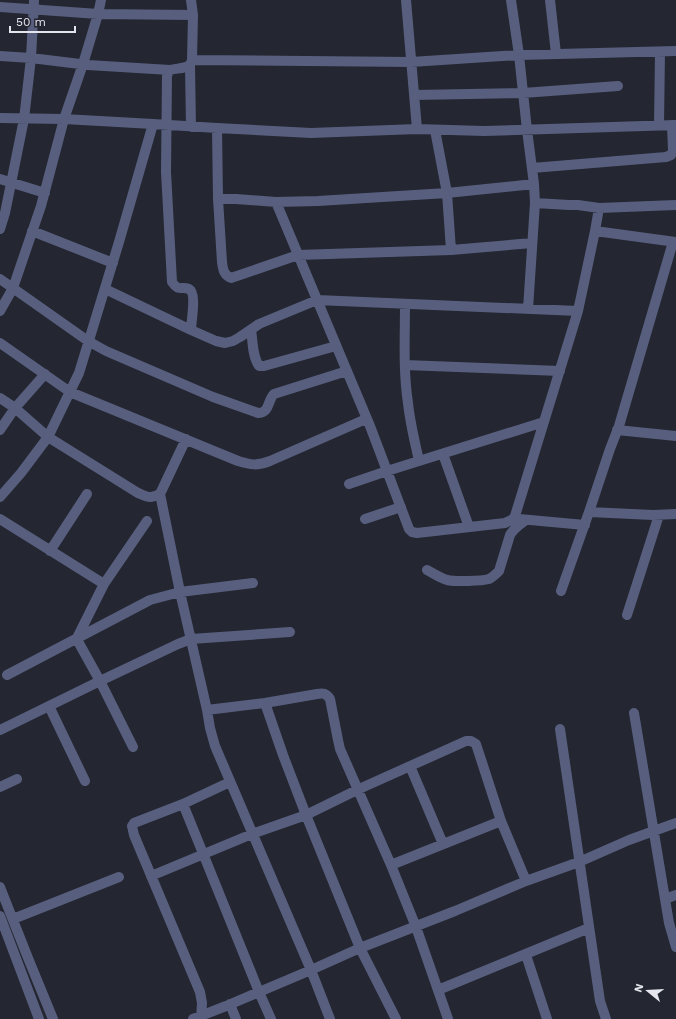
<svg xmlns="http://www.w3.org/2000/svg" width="676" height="1019" viewBox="0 0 676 1019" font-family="'Work Sans',sans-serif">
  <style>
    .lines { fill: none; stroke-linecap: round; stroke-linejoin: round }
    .minor { stroke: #585f7e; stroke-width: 10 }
  </style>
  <rect width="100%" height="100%" fill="#242631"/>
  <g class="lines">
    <path class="minor" d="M406 0 417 129
      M511 0 519 55 527 130 534 184 535 203 528 309
      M550 0 556 54
      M0 7 98 14 193 15
      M0 56 31 58 88 65 170 70
      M192 60 411 62 519 55 676 51
      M190 65 191 127
      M414 95 523 93 618 86
      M0 118 64 119 153 124 217 128 311 133 417 129 484 131 676 125
      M659 125 660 52
      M217 128 218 199 222 262C223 270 224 275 231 278L298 255 451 250 532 243
      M435 130 447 193 451 250
      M532 168 666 157 671 155 673 151 672 125
      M0 179 45 193
      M218 199H236L276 202 318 201 447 193 534 184
      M276 202 370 426 409 529 412 532 417 533 505 523 513 519 515 516 578 311 595 231 599 208
      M535 203 569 205H578L599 208 676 205
      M0 229 5 213 24 119 31 58 34 0
      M32 231 113 263
      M595 231 676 242
      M0 279 88 341 106 351 213 397 258 413C270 413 267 401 274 394L347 371
      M105 289 191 330 216 341 225 343 233 341 240 337 259 324 317 300 578 311
      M405 304C405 337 403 370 408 403 410 423 415 442 419 461
      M0 311 13 288 41 206 64 119 83 64 98 14 101 0
      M191 330C191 322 197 293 189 289 181 286 179 292 172 282L166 172 167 75 170 70C177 68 184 69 190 65L192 60 193 15 191 0
      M251 330C253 341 252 356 259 366H264L336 346
      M0 343 70 392 238 461C251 465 257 466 270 461L366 419
      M405 365 560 371
      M0 398 15 408 48 437 138 493C148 497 150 499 160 494L186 439
      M0 430 15 408 45 374
      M617 430 676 436
      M443 454 469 527
      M349 484 387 471 544 422
      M160 494 180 592 207 710 210 728 215 746 311 970 330 1019
      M0 497 21 473 48 437 79 373 119 242 153 124
      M589 512 653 515 676 514
      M0 519 104 584
      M365 519 401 507
      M519 519 585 525
      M50 551 87 494
      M427 570C433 573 440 578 447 580 456 582 481 581 489 579 493 577 496 574 499 571L510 535C514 528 519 525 526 520
      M561 591 589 512 610 449 619 426 673 242
      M627 615 659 515
      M7 675 150 600 180 592 253 583
      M265 703 283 755 306 815 360 948 396 1019
      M49 706 85 781
      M207 710 265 703 317 694C323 693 326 693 330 699L338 740 340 749 391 865 416 927 448 1019
      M634 713 669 923 676 947
      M560 729 600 1001 606 1019
      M0 730 100 681 178 644 191 639 290 632
      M133 747 100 681 80 645 77 638 104 584 147 521
      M410 766 443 844
      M0 787 17 779
      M183 804 259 992 271 1019
      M391 865 501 821
      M151 876 252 834 306 815 359 789 466 741H471L476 744 501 821 526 881
      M0 887 28 958 53 1019
      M665 899 676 895
      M0 916 39 1019
      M13 919 119 877
      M526 955 547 1019
      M438 990 589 928
      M230 1004 236 1019
      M193 1019 226 1006 311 970 360 948 455 911 526 881 579 862 629 840 676 823
      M201 1019 202 1003 200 992 134 835 132 826 134 823 183 804 230 782"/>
  </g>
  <g transform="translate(648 991) rotate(288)" stroke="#242631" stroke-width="3" paint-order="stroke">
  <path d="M0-3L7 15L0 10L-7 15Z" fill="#e4e5ed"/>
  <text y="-6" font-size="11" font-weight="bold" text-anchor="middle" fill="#e4e5ed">N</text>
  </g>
  <path d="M10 26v6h65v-6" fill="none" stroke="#e4e5ed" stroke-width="2"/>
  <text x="16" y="26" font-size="12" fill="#e4e5ed" stroke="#242631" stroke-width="3" paint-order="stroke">50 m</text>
</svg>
